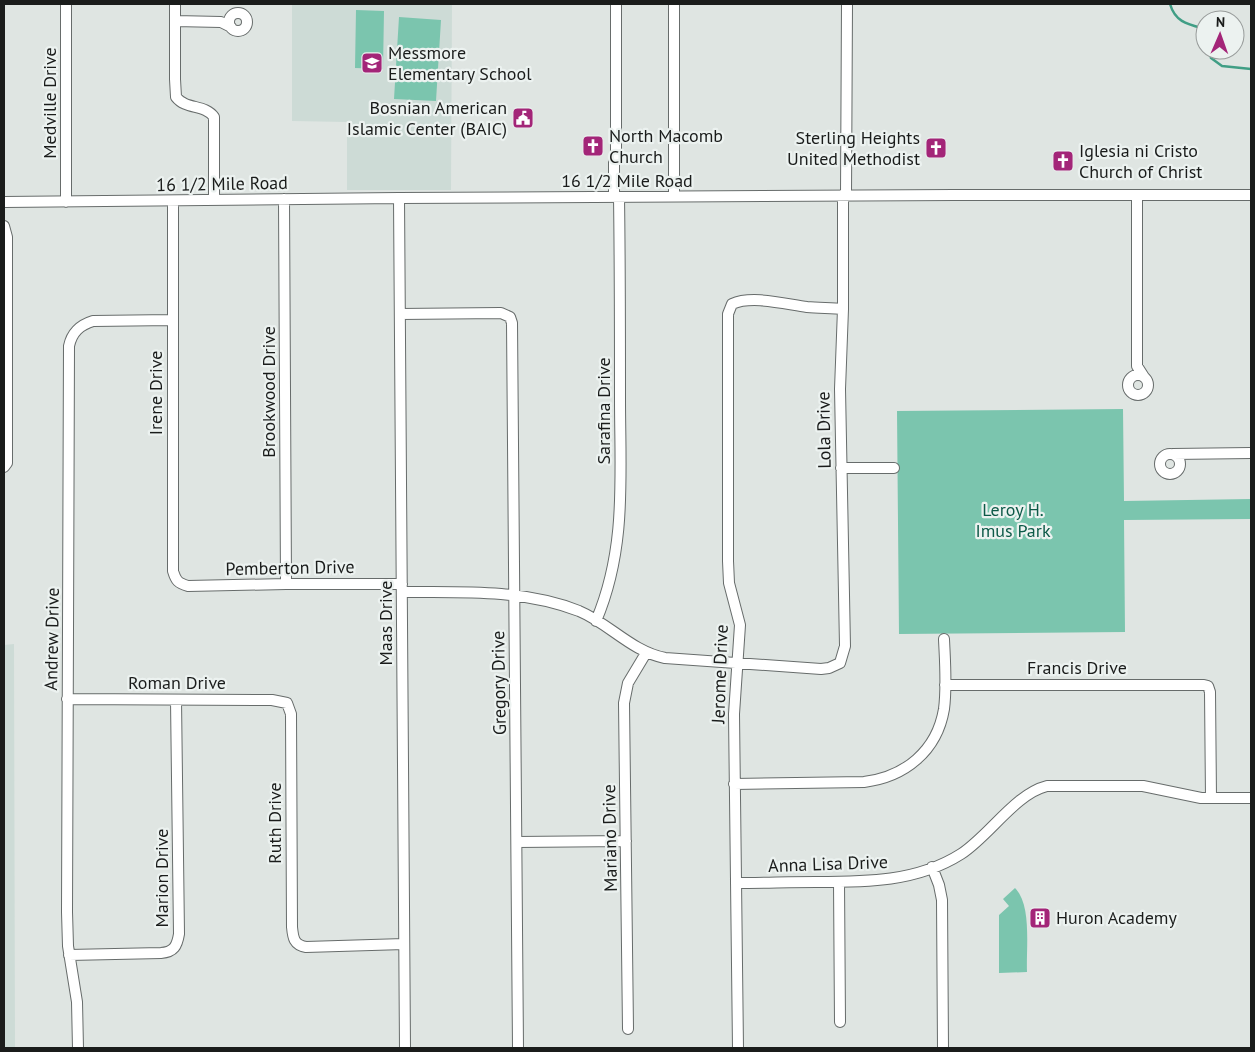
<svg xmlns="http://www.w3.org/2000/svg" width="1255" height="1052" viewBox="0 0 1255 1052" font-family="'PT Sans',sans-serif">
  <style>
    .built { fill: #cddbd6 }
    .green { fill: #7bc5ae }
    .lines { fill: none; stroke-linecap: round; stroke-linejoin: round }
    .stream { stroke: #409e85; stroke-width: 2.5 }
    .minor-casing { stroke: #676c6b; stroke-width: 12 }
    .minor { stroke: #fff; stroke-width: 10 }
    .labels { text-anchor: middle; stroke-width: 4.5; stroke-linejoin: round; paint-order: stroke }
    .poi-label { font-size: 18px; fill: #1a1c1b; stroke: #ecf2f0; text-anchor: start }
    .street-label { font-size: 18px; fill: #1a1c1b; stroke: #ecf2f0 }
    .park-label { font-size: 18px; fill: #0d5a48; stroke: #ecf2f0 }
  </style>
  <rect width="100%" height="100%" fill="#dfe5e2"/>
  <path class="built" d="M292 4H452L451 190H347V122L292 121Z
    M14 644 15 1048H4V645Z"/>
  <path class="green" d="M356 10 384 11 383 69 355 68Z
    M399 17 441 20 436 101 394 99Z
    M1123 409 1124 501 1251 499V519L1124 520 1125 632 899 634 897 411Z
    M1015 888C1032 905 1026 948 1027 972L999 973V915L1009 906 1003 899Z"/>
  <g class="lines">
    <path class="stream" d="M1170 4C1175 21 1186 24 1202 28L1205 34
      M1210 50 1211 58 1222 66 1251 69"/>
    <g class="minor-casing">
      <path id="minor" d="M175 4V79L176 97C186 110 205 104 214 117V200
        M674 4V197
        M229 22a9 9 0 1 1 18 0a9 9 0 1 1-18 0Z
        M175 21 221 22 231 27
        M846 195 847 4
        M1137 196V366L1144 377
        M614 197V162L616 154V4
        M399 198 405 1048
        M284 199 286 584
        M173 201V571C176 581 178 583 188 586L286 584H402
        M4 202 399 198 955 195H1251
        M66 202V4
        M4 226 7 237V463L4 467
        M400 314 501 313 510 317 512 323 518 1048
        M1128 385a10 10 0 1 1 20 0a10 10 0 1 1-20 0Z
        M1160 464a10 10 0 1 1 20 0a10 10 0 1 1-20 0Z
        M1173 454 1251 453
        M841 468H894
        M402 592C461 592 523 589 579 611 610 624 631 651 665 658L821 669 829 668 840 663 845 646 840 389 843 309V195
        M596 621C627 548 620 476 620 399 620 332 620 264 619 197
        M945 685H1204L1208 686 1210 692 1211 798
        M67 699 272 700 287 703 291 714 292 927C293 938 294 945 306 947L404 944
        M734 784 864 782C905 777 937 751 944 709 947 686 945 662 944 639
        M517 842 626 841
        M932 867 939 885 942 900 943 1048
        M839 882 840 1022
        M736 883C763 883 790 882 816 882 866 882 917 882 961 854 990 835 1015 794 1047 786H1143L1201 798H1251
        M69 955 161 953C174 952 177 946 179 934L176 700
        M628 1029 624 703 628 683 646 653
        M78 1048 77 1002 68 946 67 912 69 346C72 332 80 325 93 321L172 320
        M738 1048 734 714 740 625 729 583 728 561V314L732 304C752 295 785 304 807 307 819 308 831 308 843 309"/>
    </g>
    <use href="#minor" class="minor"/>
  </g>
  <defs>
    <g id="school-square" transform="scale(1.125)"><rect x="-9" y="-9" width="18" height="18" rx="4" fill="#a32578" stroke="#ecf2f0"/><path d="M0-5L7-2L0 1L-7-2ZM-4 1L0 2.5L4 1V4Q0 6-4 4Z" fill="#fff"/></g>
    <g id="civic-square" transform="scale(1.125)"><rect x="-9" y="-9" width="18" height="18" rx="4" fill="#a32578" stroke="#ecf2f0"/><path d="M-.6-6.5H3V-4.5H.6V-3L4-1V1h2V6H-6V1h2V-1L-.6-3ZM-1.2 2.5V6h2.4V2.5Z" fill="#fff"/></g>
    <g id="church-square" transform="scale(1.125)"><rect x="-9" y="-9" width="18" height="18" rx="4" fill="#a32578" stroke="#ecf2f0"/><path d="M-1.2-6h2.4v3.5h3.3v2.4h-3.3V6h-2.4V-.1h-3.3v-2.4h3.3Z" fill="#fff"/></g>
    <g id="building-square" transform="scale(1.125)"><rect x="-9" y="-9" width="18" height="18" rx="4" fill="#a32578" stroke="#ecf2f0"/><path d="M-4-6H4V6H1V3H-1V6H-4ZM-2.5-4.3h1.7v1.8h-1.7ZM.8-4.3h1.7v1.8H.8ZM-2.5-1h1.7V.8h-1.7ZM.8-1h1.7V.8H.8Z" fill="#fff"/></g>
  </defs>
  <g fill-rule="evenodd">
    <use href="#school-square" x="372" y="63"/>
    <use href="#civic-square" x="523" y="118"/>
    <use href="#church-square" x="593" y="146"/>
    <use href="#church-square" x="936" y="148"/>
    <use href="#church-square" x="1063" y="161"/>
    <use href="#building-square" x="1040" y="918"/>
  </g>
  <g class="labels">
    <g class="poi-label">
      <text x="388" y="59">Messmore<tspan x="388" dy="21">Elementary School</tspan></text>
      <text x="507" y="114" text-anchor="end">Bosnian American<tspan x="507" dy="21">Islamic Center (BAIC)</tspan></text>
      <text x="609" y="142">North Macomb<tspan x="609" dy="21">Church</tspan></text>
      <text x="920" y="144" text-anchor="end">Sterling Heights<tspan x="920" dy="21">United Methodist</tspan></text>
      <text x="1079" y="157">Iglesia ni Cristo<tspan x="1079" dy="21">Church of Christ</tspan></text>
      <text x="1056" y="924">Huron Academy</text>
    </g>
    <g class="street-label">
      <text transform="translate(50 103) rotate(-90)" y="6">Medville Drive</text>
      <text x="627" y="187">16 1/2 Mile Road</text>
      <text transform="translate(222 184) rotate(-1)" y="6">16 1/2 Mile Road</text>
      <text transform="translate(269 392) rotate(-90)" y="6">Brookwood Drive</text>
      <text transform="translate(156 393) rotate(-90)" y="6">Irene Drive</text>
      <text transform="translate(604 411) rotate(-90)" y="6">Sarafina Drive</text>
      <text transform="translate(824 430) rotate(-91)" y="6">Lola Drive</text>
      <text transform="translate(290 568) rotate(-1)" y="6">Pemberton Drive</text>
      <text transform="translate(386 623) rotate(-90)" y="6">Maas Drive</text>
      <text transform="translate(52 639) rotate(-89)" y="6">Andrew Drive</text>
      <text x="1077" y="674">Francis Drive</text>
      <text transform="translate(720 674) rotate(-88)" y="6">Jerome Drive</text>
      <text x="177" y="689">Roman Drive</text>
      <text transform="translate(499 683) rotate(-91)" y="6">Gregory Drive</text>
      <text transform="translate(275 823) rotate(-90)" y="6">Ruth Drive</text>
      <text transform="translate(610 838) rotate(-91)" y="6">Mariano Drive</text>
      <text transform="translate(828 864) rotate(-2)" y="6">Anna Lisa Drive</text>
      <text transform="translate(162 878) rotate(-90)" y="6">Marion Drive</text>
    </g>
    <g class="park-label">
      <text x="1013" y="516">Leroy H.<tspan x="1013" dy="21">Imus Park</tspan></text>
    </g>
  </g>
  <rect width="1255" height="1052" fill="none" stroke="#1a1c1b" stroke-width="10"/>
  <g transform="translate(1220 35) rotate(2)"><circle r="24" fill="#ecf2f0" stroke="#989c9b"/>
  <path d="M0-4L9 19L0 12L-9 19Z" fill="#a32578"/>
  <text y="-8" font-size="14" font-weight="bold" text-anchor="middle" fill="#1a1c1b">N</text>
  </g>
</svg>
